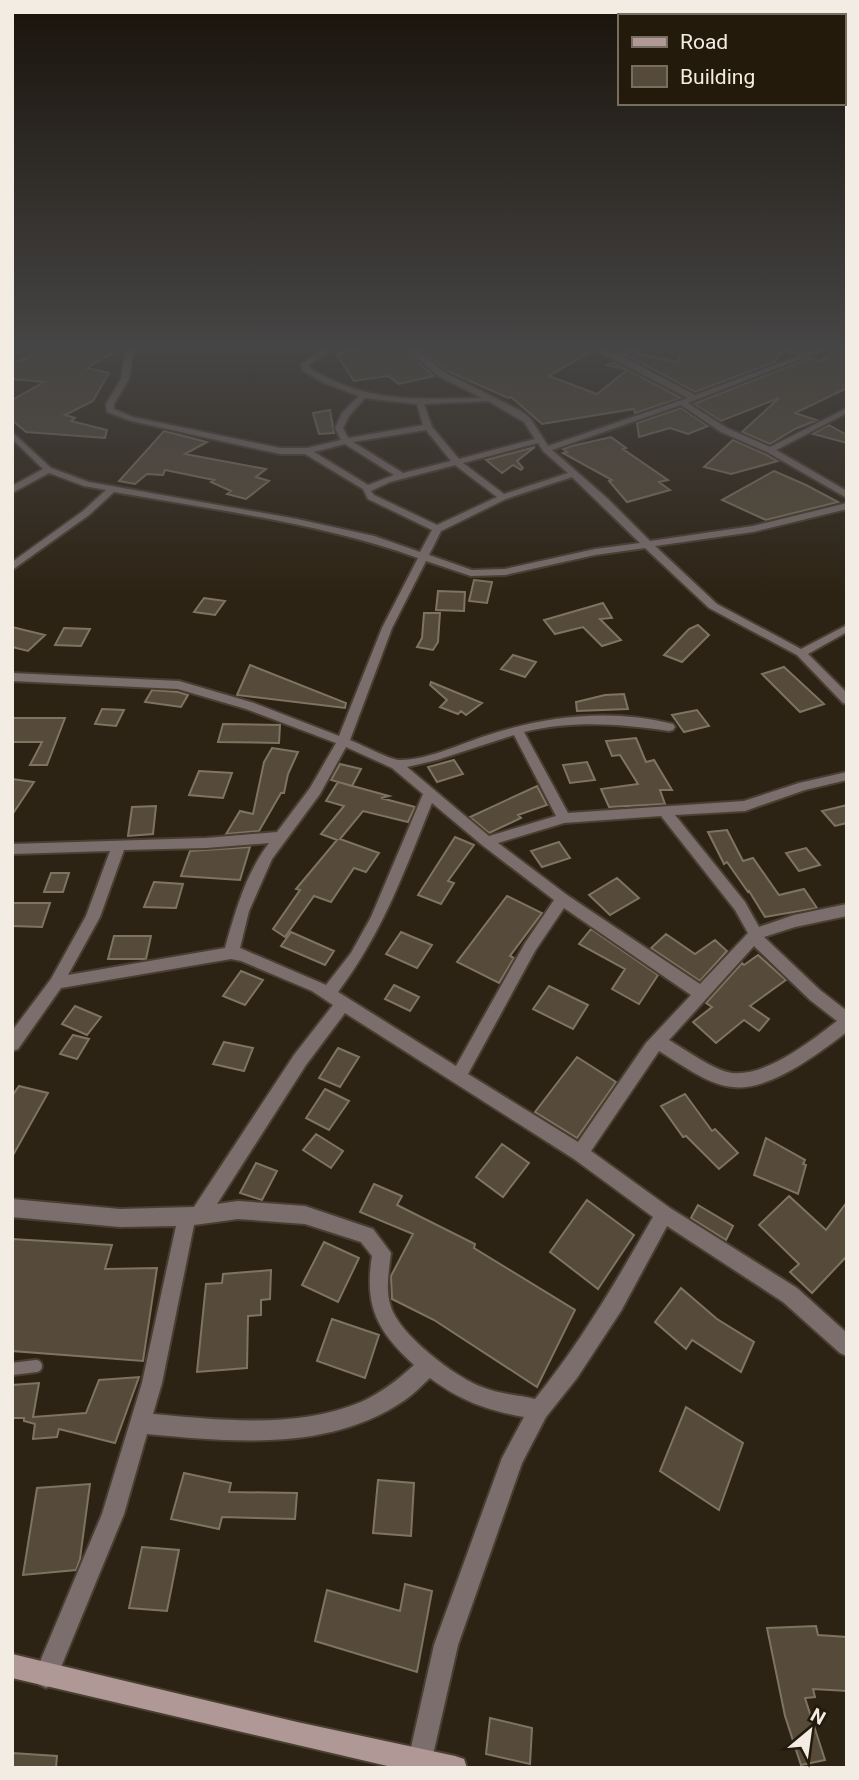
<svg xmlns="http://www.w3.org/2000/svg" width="859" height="1780" viewBox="0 0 859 1780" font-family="Roboto,sans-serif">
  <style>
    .building { fill: #564b3a; stroke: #7f7362; stroke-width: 2 }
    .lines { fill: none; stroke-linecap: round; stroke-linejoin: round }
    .service-casing { stroke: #493f31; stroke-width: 16 }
    .minor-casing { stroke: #493f31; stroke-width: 4 }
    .secondary-casing { stroke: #493f31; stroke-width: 4 }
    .service { stroke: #7c6e6d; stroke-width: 12 }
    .minor { fill: #7c6e6d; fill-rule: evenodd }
    .secondary { fill: #af9896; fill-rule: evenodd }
  </style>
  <rect width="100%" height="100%" fill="#2d2314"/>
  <path class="building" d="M47 347H123L87 368 109 373 93 401 65 415 75 418 71 421 107 430 105 438 26 432 12 420V400L44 382 12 379V360L20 361Z
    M366 347H390L394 353 406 351 434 376 399 384 388 376 354 381 336 354Z
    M430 347H587L592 351 549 376 597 394 627 370 607 365 613 362 681 398 635 413 634 409 542 424 511 397 508 398 445 370 420 349Z
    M687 347H765L781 353 775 362 695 392 630 357 637 353 676 362Z
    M841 347H847V388L795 413 817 420 795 429 770 444 742 432 779 398 721 421 694 404 810 358 820 361Z
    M681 408 708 426 688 434 670 428 639 437 637 423Z
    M330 410 334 433 319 434 313 413Z
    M829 425 847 435V443L813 434Z
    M164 431 207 442 185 454 266 469 256 477 269 481 246 499 227 494 231 491 211 482 214 480 165 470 163 475 147 474 135 484 119 481Z
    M611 437 626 448 623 449 668 480 659 482 670 490 627 502 609 481 612 480 563 453 567 452 563 449 572 446Z
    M733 440 765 454 778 461 731 474 704 467Z
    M535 447 517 461 523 468 521 470 513 465 502 473 486 460Z
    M774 471 806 485 838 502 766 520 722 500Z
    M474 580 492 582 487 603 469 601Z
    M438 591 465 592 464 611 436 610Z
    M204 598 225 601 215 615 194 612Z
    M603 603 612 618 600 619 621 640 602 646 583 627 555 634 544 620Z
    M424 613H440L438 642 433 650 417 647 422 638Z
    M698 625 709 635 682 662 664 655 689 629Z
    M12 627 45 635 28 651 12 647Z
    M64 628 90 629 81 646 55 645Z
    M513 655 536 662 525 677 501 669Z
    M250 665 346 703 345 708 237 695Z
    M784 667 824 704 800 712 762 674Z
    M431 682 482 703 466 715 461 711 458 714 440 707 447 700 430 685Z
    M152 690 178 692 188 695 181 707 145 702Z
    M624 694 628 709 577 711 576 702 605 695Z
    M102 709 124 710 116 726 95 724Z
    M697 710 709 726 684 732 672 715Z
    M12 718H65L47 765H30L42 742H12Z
    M223 724 280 725 279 743 218 742Z
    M636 738 646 762 654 760 672 790H660L665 804 609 807 601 789 638 784 620 755 612 756 606 741Z
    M272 748 298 752 288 774 284 793H281L259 831 226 834 240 811 253 814 264 762Z
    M454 760 463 774 437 782 428 767Z
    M587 762 595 780 570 783 563 765Z
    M340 764 361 769 352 786 331 780Z
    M199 771 232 773 223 798 189 795Z
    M12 779 34 782 12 815Z
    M338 782 389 796 381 798 415 807 408 822 363 811 340 839 379 853 366 872 354 868 331 902 314 896 285 937 273 929 300 890 296 889 337 840 321 834 344 806 326 801Z
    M537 786 547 805 518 815 521 818 489 833 470 817Z
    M847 805V823L835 826 822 811Z
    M156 806 153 834 128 836 132 807Z
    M727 830 743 861 753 858 779 895 804 889 817 908 765 917 749 891 748 892 727 862 724 864 708 832Z
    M455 837 474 845 448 881 454 883 441 904 418 895Z
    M559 842 570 858 542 867 531 851Z
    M250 847 240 880 181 876 190 851Z
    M806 848 820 865 799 871 786 853Z
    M51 873H69L63 892H44Z
    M617 878 639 898 610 915 589 895Z
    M154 882 183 884 176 908 144 907Z
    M507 896 542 913 510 956 514 958 499 983 457 962Z
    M12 903H50L42 927 12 926Z
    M591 929 658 975 639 1004 612 989 625 969 579 944Z
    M291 932 334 951 325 965 281 946Z
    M401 932 432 945 417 968 386 954Z
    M666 934 695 954 715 940 727 951 700 981 651 948Z
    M114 936H151L146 959H108Z
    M758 955 786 980 750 1006 769 1019 759 1031 744 1020 716 1043 693 1022 712 1007 706 1003 742 963 744 965Z
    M241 971 263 980 245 1005 223 996Z
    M394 985 419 997 410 1011 385 999Z
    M549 986 588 1005 573 1029 533 1009Z
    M75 1006 101 1017 87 1035 62 1024Z
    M73 1035 89 1039 77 1059 60 1054Z
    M224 1042 253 1048 244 1071 213 1064Z
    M338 1048 359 1057 340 1087 319 1078Z
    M577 1057 616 1082 577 1138 535 1112Z
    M19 1086 48 1093 12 1157V1096Z
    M325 1089 349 1101 329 1130 306 1118Z
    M685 1094 712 1131 715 1129 738 1153 719 1169 686 1136 683 1137 661 1106Z
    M316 1134 343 1151 331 1168 303 1150Z
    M766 1138 805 1160 803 1164 806 1165 798 1194 754 1175Z
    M502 1144 529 1163 503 1197 476 1177Z
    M256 1163 277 1171 262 1200 240 1193Z
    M374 1184 402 1196 397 1205 475 1244 474 1248 575 1310 537 1387 434 1320 392 1299 391 1276 413 1234 360 1212Z
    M789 1196 826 1230 847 1202V1256L812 1293 790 1272 799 1264 759 1225Z
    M587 1200 634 1235 598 1289 550 1252Z
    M698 1205 733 1226 726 1240 691 1218Z
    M12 1239 112 1245 105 1269 157 1268 143 1361 12 1351Z
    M324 1242 359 1258 338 1302 302 1285Z
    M271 1270 270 1299 261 1300V1315L248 1316 247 1368 197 1372 206 1284 222 1283 223 1274Z
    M681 1288 717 1319 754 1342 741 1372 692 1340 686 1349 655 1322Z
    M332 1319 379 1335 365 1378 317 1361Z
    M139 1377 115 1443 59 1429 57 1437 33 1439 35 1424 24 1421V1418H12V1385L39 1383 33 1417 86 1413 99 1380Z
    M686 1407 743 1443 719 1510 660 1471Z
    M184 1473 231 1483 229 1492 297 1493 295 1519 222 1517 219 1529 171 1519Z
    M378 1480 414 1483 411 1536 373 1533Z
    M90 1484 80 1559 76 1570 23 1575 37 1488Z
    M142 1547 179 1550 167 1611 129 1608Z
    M405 1584 432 1591 417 1672 315 1641 327 1590 400 1611Z
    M816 1626 818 1635 847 1637V1691L813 1689 815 1697 805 1698 825 1760 801 1765 785 1716 767 1628Z
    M490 1718 532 1728 530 1764 486 1754Z
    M12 1753 57 1756 56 1768H12Z"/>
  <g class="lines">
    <g class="service-casing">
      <path id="service" d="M12 1369 36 1366"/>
    </g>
    <g class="minor-casing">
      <path id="minor" d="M126 347H134L129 379 114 404V409L133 417 280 448H307L341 440 335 428 342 413 359 396 324 383 303 371 301 364 326 347H335L309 365 310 368C368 404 416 399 482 398L438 376 405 347H414L444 372 521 411 530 418 548 446 688 398 589 347H600L618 354 634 347H644L624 357 695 395 801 355 767 347C780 347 796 353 808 352 816 351 822 347 831 347L688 403 727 428 770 447 847 408V413L776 450 847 491V498L767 452 721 432 681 405 552 450 608 499 650 541 753 526 847 503V509L753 532 655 546 717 604 801 649 847 625V632L808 654 847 693V704L843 703 797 655 709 608 645 548 595 555 505 575 471 576 426 561 392 628 350 740C360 744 391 760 399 760 423 761 459 745 482 737 544 716 609 708 673 724L675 727 673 730 669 731C620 724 573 720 524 732L568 813 744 801 799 783 847 772V780L805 790 745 811 675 815 745 902 759 927 794 915 847 904V916L795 927 764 937 820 990 847 1011V1032C819 1053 769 1092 732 1087 706 1084 681 1064 659 1051L591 1151 670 1208 797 1288 847 1333V1356L840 1353 783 1302 667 1226 621 1311 577 1378 546 1417 522 1463 458 1645 430 1768H410L408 1761 434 1645 502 1458 524 1417C486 1410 461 1401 430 1378 422 1385 414 1394 405 1400 329 1452 234 1442 147 1434L124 1514 54 1684 46 1688 38 1684 34 1676 102 1514 142 1383 176 1226 120 1227 12 1217V1199L120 1209 194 1207 294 1055 333 1005 312 991 241 961 231 959 61 988 18 1049 12 1051V1031L51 979 86 916 110 851 12 854V844L206 838 277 832 310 788 336 743 246 709 178 689 12 681V673L179 681 254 703 339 736 382 628 418 558C320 523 216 510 114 492L89 515 12 570V562L83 511 106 490 84 486 49 473 12 493V486L43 469 12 439V432L51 468 89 482 297 519 374 536 420 552 432 530 368 499 363 489 305 454H280L131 421 107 412 106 404 121 379ZM365 398 417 404 423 425 348 438 343 428 349 416ZM488 401 524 422 535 439 459 459 432 427 424 404ZM426 430 451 461 403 473 353 442ZM538 443 543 451 568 473 504 494 463 463ZM345 444 394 475 368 485 314 452ZM455 465 497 497 437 525 374 495 371 491 390 482ZM572 477 640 543 595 549 505 569 472 570 429 555 441 531 506 499ZM514 735 556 816 489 836 407 767 437 760ZM346 747 392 768 423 794 371 917 351 953 326 985 240 948 249 911 272 859 320 794ZM432 803 482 845 554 900 525 943 456 1066 338 992C383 932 404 872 432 803ZM661 816 735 910 748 933 700 984 567 895 498 843 564 823ZM269 843C246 873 235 912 225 948L68 975 100 917 124 850 206 848ZM564 908 691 995 646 1043 578 1142 468 1074 535 951ZM754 946 810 1000 837 1021C811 1041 766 1077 732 1073 713 1070 686 1050 669 1040ZM345 1013 574 1159 653 1217C617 1280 581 1342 535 1399 518 1395 499 1394 482 1387 455 1377 400 1335 391 1307 385 1290 389 1270 391 1253L373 1229 305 1206 238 1201 217 1204 306 1065ZM238 1219 305 1224 361 1242 372 1256C364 1306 377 1331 414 1365 398 1380 381 1393 361 1402 297 1429 221 1420 153 1414L162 1383 194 1225Z"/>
    </g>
    <g class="secondary-casing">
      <path id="secondary" d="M12 1654 297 1722 455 1756 464 1759 467 1768H396L12 1678Z"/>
    </g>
    <use href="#service" class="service"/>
    <use href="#minor" class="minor"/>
    <use href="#secondary" class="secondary"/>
  </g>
  <linearGradient id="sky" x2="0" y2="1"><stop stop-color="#19130b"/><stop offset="0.58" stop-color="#464545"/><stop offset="1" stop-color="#464545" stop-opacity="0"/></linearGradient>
  <rect width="859" height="596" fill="url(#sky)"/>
  <rect width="859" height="1780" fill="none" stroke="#f3ece2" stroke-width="28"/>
  <rect x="618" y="14" width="228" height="91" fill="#231a0b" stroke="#766e61" stroke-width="2"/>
  <rect x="632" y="37" width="35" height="10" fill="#af9896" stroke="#766e61" stroke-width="2"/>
  <text x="680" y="49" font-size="21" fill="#f3ece2">Road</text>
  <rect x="632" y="66" width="35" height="21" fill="#564b3a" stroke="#766e61" stroke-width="2"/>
  <text x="680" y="84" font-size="21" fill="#f3ece2">Building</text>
  <g transform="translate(810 1731) rotate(29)" stroke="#231a0b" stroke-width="5" paint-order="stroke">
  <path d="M0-5L12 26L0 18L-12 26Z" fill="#f3ece2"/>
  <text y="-10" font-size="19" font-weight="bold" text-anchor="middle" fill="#f3ece2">N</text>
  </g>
</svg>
